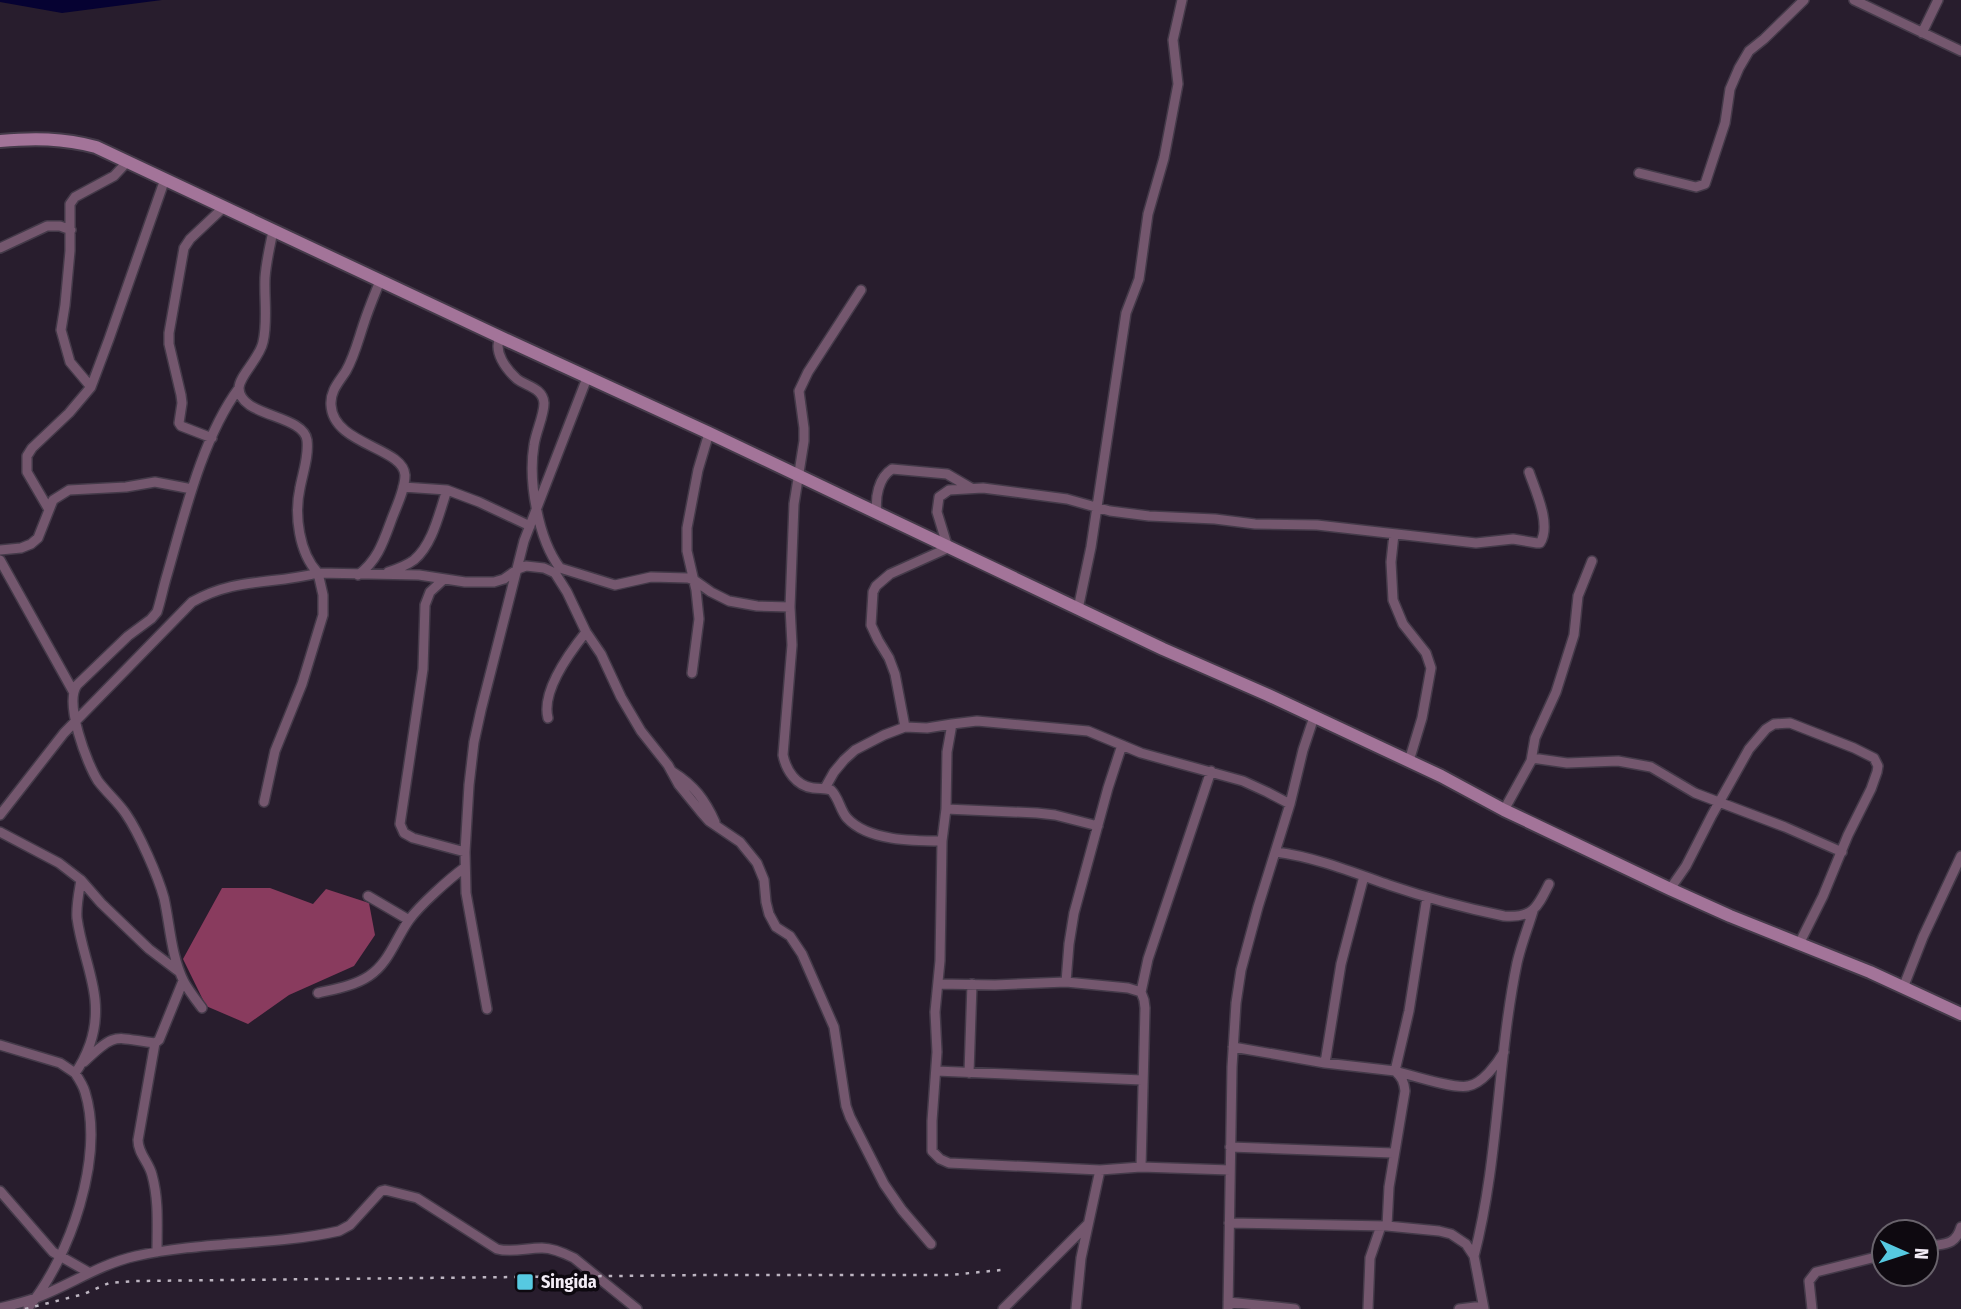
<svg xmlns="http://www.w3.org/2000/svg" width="1961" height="1309" viewBox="0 0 1961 1309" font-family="'Fira Sans Condensed',sans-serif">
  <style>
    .forest { fill: #893b5e }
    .water { fill: #060232 }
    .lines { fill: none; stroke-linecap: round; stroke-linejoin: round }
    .minor-casing { stroke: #443a49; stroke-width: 12 }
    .secondary-casing { stroke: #443a49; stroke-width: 16 }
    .minor { stroke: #74576e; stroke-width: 9 }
    .secondary { stroke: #a37499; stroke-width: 12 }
    .rail { stroke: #bdb5c1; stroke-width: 2.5; stroke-dasharray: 3.5 7; stroke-linecap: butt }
    .poi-dot { fill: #56c9e1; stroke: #0e0910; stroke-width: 2.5 }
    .labels { text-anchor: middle; stroke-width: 7; stroke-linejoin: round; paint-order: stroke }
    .poi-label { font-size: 18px; font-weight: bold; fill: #f2ebf5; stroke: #0e0910; text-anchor: start }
  </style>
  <rect width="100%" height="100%" fill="#281d2d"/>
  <path class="forest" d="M222 888H270L313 904 326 889 369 903 375 935 354 966 289 995 248 1024 206 1006 183 959Z"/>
  <path class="water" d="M0 0H162L62 13 0 2Z"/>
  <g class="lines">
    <g class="minor-casing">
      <path id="minor" d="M1854 0 1961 51
        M1922 33 1938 0
        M1639 173 1696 187 1705 184 1725 123 1730 89 1739 68 1749 51 1764 39 1804 0
        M273 231C270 246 266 262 265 278 264 299 268 321 263 342 260 358 239 376 239 388 239 417 303 414 307 440 309 456 303 472 300 488 294 515 299 553 318 573L419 575 465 582H494L504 579 518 569 526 566 544 568 555 573 567 592 586 632 601 654 621 697 641 731 668 765 679 785 701 812 709 821 740 842 757 863 764 880 766 902 769 914 776 927 790 936 802 954 834 1027 846 1106 850 1117 884 1184 902 1210 931 1244
        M0 248 47 226H60L71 230
        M861 290 808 372 799 391 804 428V441L794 504 790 607 792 645 783 755C786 770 796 786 813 788 820 789 825 788 831 790 839 798 840 810 847 818 868 841 913 841 942 841
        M500 337C493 352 506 369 517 379 526 386 543 388 544 403 544 416 536 431 534 445 528 481 538 539 560 568L615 585 651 577 688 578 694 580 711 592 729 601 757 606 790 607
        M91 387 70 362 61 330 65 305 70 251V204L75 197 114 176 128 161
        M212 438 181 426 179 423 182 403 181 395 169 344V333L184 248 190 239 224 207
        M403 487 447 490 479 502 530 526
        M48 508 27 472V456L32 448 69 413 91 387 109 339 165 179
        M877 513C875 498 878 478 892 469L947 474 971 488
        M1394 534 1391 562 1393 600 1403 624 1426 653 1431 668 1422 718 1409 761
        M0 550 21 548 31 544 38 538 53 500 69 490 126 487 155 482 192 489
        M0 560 73 691
        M388 572C397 569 406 566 414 560 433 544 439 513 447 490
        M358 575C377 561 383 543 391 521 396 507 405 490 405 475 403 447 333 445 331 405 330 391 339 382 346 371 354 357 358 341 363 326 368 310 374 296 380 281
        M444 579 430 592 425 605 423 669 400 824 404 833 413 838 465 852
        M1078 609 1091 547 1126 313 1139 279 1148 214 1164 158 1178 84 1173 40 1182 0
        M692 673 699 619 696 590 687 551V528L698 470 709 433
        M548 718C541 691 570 652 586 632
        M905 727 895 674 889 658 878 640 871 625 873 592 876 586 890 574 948 548 937 512 939 497 949 490 983 488 1067 499 1110 511 1149 516 1215 519 1255 524 1317 525 1476 543 1513 539 1537 543H1540C1552 525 1535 490 1529 472
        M1532 758 1567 763 1618 761 1651 767 1695 793 1785 827 1842 852
        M673 772C694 785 705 800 715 822
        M825 788 834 772 844 760 855 750 884 735 905 727 927 728 952 724
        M946 809 1037 813 1055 815 1098 826
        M1504 810 1531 761 1535 738 1556 692 1574 635 1578 596 1592 561
        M0 815 64 733 192 602C235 577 272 585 318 573L323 595V615L302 684 275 751 264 802
        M0 832 59 863 81 880 101 903 149 949 178 971
        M1276 852C1315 857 1352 872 1389 885 1427 898 1465 908 1504 916 1533 918 1537 908 1549 884
        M1670 889 1686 866 1712 815 1749 749 1766 729 1774 724 1790 723 1854 748 1874 758 1878 766 1877 772 1871 789 1848 835 1823 896 1799 944
        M368 896 409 920
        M1427 897 1409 1011 1395 1071C1411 1075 1453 1089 1468 1086 1482 1084 1497 1064 1504 1052
        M1066 982 1069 944 1074 913 1108 788 1122 745
        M938 984 995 985 1066 982 1128 988 1141 992 1144 1000 1145 1008 1141 1167
        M1903 988 1923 937 1961 856
        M1141 992 1148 959 1211 771
        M318 993C335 989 354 986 369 976 389 963 396 938 409 920 420 905 449 879 464 868
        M202 1008C196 1000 189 991 184 982 171 956 170 925 164 898 158 876 139 833 126 814 118 802 107 793 98 781 87 764 64 703 77 685L128 636 151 619 157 612C161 600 163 588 167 575 184 516 202 438 239 388
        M487 1009 466 893 465 852 469 785 474 742 481 710 524 541 587 378
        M155 1043 138 1140C138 1154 149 1162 152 1175 159 1200 157 1226 157 1252
        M0 1045 60 1063 75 1073
        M1233 1047 1325 1063 1395 1071C1402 1077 1404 1082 1405 1091L1389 1187 1387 1226
        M84 1062C116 1031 114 1038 155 1043L159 1040 183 981
        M1325 1063 1341 964 1364 876
        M936 1071 1142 1080
        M969 1073 972 984
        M1230 1147 1393 1153
        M1230 1170 1141 1167 1100 1170 949 1163 940 1159 932 1151V1121L937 1052 935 1012 940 961 942 841 946 809 947 752 952 724 977 721 1088 731 1141 753 1243 781 1267 792 1290 804
        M0 1191 53 1252 88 1272
        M1229 1223 1387 1226 1439 1231 1451 1234 1466 1244 1474 1256 1484 1309
        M1926 1247C1943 1243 1955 1247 1961 1227
        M1474 1256C1499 1160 1497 1060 1517 963 1521 945 1528 928 1533 911
        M1228 1302 1295 1309
        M0 1308C12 1305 25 1302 36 1298 70 1285 100 1264 136 1256 203 1241 272 1246 339 1231L350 1225 381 1191 385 1190 417 1198 497 1249C512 1253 526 1248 542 1248 553 1248 564 1253 574 1258L637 1309
        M28 1308C70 1257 105 1157 85 1092 83 1085 79 1079 75 1073 82 1064 86 1055 90 1044 106 997 83 963 77 918 76 906 79 892 81 880
        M1003 1309 1088 1224
        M1076 1309 1081 1258 1100 1170
        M1228 1309 1232 1067 1236 1003 1241 970 1258 907 1290 804 1303 750 1314 717
        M1368 1309 1370 1258 1381 1226
        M1459 1309 1483 1306
        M1812 1309 1809 1281 1816 1272 1884 1255"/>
    </g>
    <g class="secondary-casing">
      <path id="secondary" d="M0 141C33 138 63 138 96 147L500 337 709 433 1163 649 1268 695 1441 776 1504 810 1670 889 1730 916 1870 972 1961 1014"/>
    </g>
    <use href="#minor" class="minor"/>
    <use href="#secondary" class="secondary"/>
    <path class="rail" d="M25 1309 84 1294 109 1283 135 1281 707 1275H950L1001 1270"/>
  </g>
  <rect class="poi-dot" x="516" y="1273" width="18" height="18" rx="3.5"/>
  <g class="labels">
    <g class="poi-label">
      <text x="541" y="1288">Singida</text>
    </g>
  </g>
  <g transform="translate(1905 1253) rotate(93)"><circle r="33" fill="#0e0910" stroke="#69636c" stroke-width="2"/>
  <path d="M0-5L12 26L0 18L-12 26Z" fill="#56c9e1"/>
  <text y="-10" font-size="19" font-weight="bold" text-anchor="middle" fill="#f2ebf5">N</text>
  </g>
</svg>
